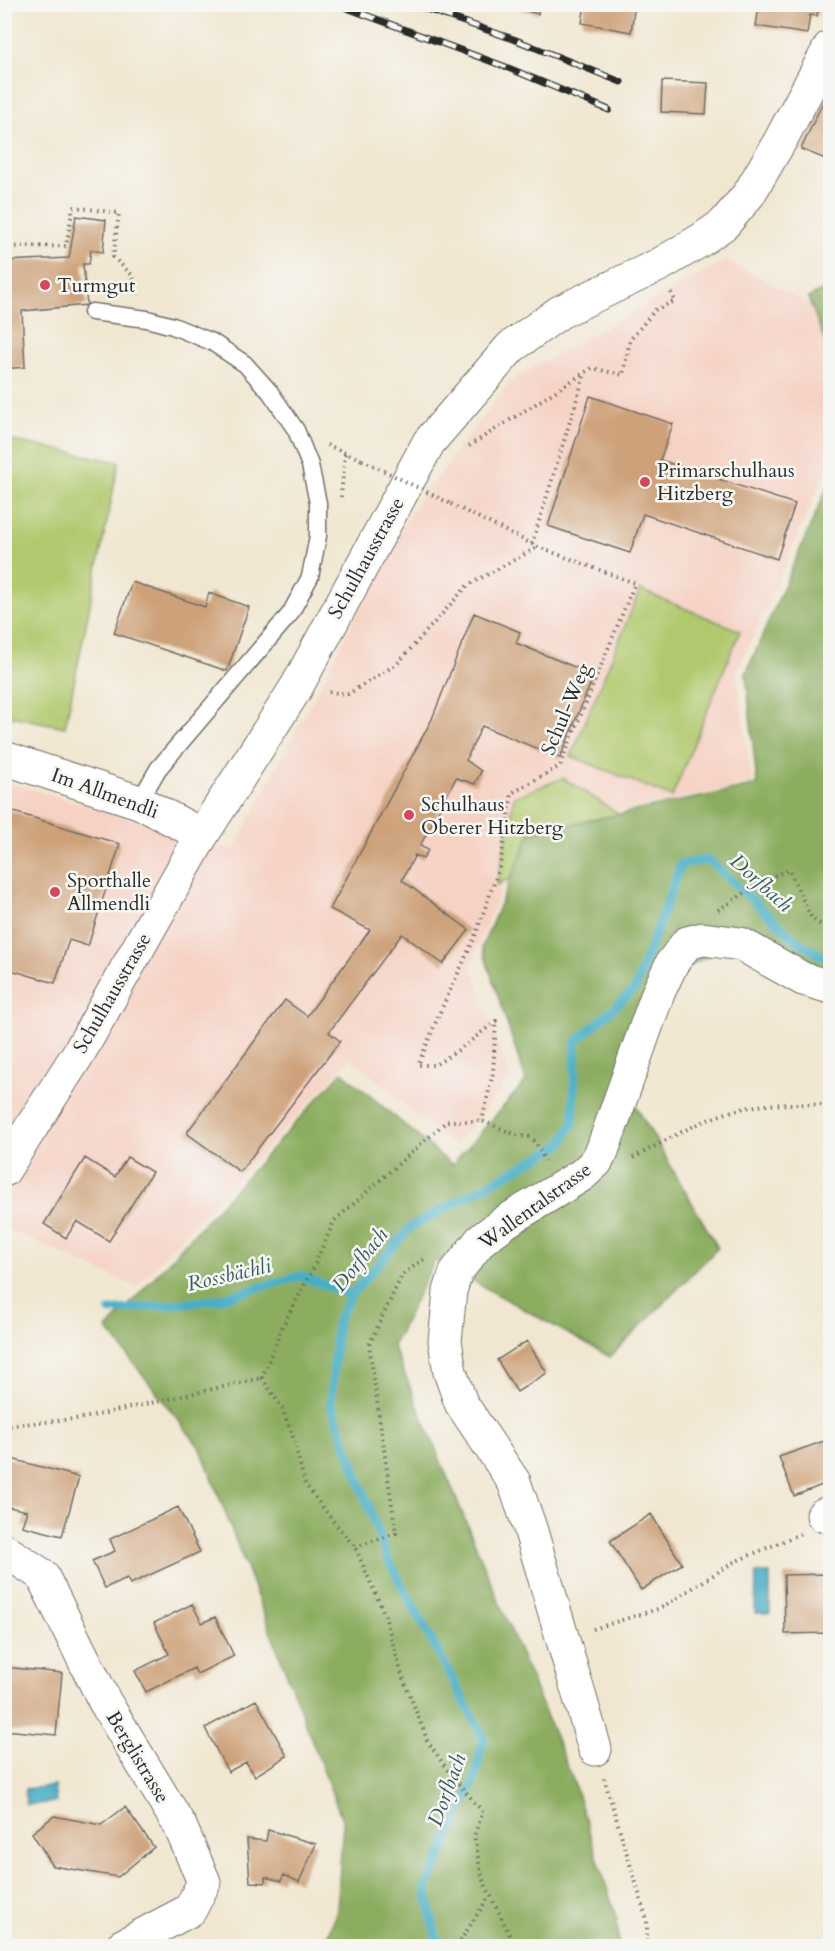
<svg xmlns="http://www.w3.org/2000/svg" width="835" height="1951" viewBox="0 0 835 1951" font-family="Cardo,serif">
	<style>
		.built { fill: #f6d2c4 }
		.green { fill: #b1c96e; stroke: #6e7a4c; stroke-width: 1.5 }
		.forest { fill: #8cad61; stroke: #5c6c46; stroke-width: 1.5 }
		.water { fill: #47aec6; stroke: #396c78; stroke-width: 1.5 }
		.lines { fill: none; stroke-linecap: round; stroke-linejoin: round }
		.stream { stroke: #47aec6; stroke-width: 9 }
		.building { fill: #cda179 }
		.lane-casing { stroke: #706d65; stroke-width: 19 }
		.street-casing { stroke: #706d65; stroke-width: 35 }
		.path { stroke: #706d65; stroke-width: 4; stroke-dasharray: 1.5 4.5; stroke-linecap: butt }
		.lane { stroke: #fff; stroke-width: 16 }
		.street { stroke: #fff; stroke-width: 33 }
		.rail-casing { stroke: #2b2b2b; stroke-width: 7 }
		.rail { stroke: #f6f6f2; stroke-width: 4.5; stroke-dasharray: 14; stroke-linecap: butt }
		.path-bridge { stroke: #706d65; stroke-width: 4; stroke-dasharray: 1.5 4.5; stroke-linecap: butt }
		.poi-dot { fill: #d1495b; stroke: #f6f6f2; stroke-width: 2 }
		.labels { text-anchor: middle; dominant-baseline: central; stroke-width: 5; stroke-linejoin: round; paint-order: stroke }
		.poi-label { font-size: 20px; fill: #2b2b2b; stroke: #f6f6f2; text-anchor: start }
		.street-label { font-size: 20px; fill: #2b2b2b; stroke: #f6f6f2 }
		.water-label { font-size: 21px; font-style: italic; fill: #355961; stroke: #f6f6f2 }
	</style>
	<rect width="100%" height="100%" fill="#f6f6f2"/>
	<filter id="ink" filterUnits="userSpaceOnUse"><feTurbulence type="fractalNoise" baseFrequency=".0167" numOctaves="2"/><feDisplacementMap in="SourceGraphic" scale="12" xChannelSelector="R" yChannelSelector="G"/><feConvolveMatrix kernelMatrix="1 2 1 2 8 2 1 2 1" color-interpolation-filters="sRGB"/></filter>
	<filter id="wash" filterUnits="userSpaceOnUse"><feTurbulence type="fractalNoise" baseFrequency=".008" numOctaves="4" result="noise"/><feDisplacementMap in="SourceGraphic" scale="24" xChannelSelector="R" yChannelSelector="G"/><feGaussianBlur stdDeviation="1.35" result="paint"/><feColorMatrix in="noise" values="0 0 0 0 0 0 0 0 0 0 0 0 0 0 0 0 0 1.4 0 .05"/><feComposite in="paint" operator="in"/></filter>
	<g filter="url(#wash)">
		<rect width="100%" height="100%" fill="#f1e7d1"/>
		<path class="built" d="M726 260 830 315V463L737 672 752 783 640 807 526 825 471 965 510 1079 454 1146 351 1058 136 1287 5 1228V781L234 850 412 509 511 380Z"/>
		<path class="green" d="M4 439 119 462 65 727 5 715Z
			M640 590 740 631 672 797 571 756Z
			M563 778 639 827 557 855 497 885 514 797Z"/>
		<path class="forest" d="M830 286V353L808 298Z
			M830 481V971L739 939 653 986 618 1075 718 1248 610 1357 435 1260 393 1346 573 1780 617 1920 619 1946H324L337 1910 343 1822 201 1449 107 1329 342 1072 452 1165 526 1081 482 947 530 833 757 785 746 673Z"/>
		<path class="water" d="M756 1573H770V1613H755Z
			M830 1703V1753H827L825 1704Z
			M54 1786 56 1802 26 1805 25 1789Z"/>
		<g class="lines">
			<path class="stream" d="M110 1311 215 1300 301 1276 351 1295
				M438 1946 426 1889 473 1784 484 1738 388 1559 331 1404 337 1322 351 1295 411 1227 561 1145 573 1123 576 1042 635 989 681 864 709 860 797 941 830 961"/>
		</g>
		<g id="blocks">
			<path class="building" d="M501 4H540L538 14Z
				M585 4H635L631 32 582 23Z
				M752 4H819L817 16 810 15 807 34 756 26 759 7Z
				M662 81 708 83 706 114 661 112Z
				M830 87V161L801 149Z
				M76 216 106 220 103 252 91 250 89 264H83L87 305 22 311 25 367 4 369V261L69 258Z
				M590 396 673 424 660 460 795 504 777 559 643 514 630 553 548 526Z
				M132 582 205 607 209 593 249 607 227 671 114 633Z
				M474 613 520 632 516 643 594 675 560 758 482 726 466 760 481 771 475 784 456 778 420 846 428 850 423 859 415 855 402 880 469 930 443 964 402 934 329 1032 340 1041 240 1172 188 1134V1131L285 1000 307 1016 370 930 330 909 432 719Z
				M4 809 120 844 88 946 69 940 55 983 4 968Z
				M127 1157 152 1172 109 1241 77 1221 66 1238 44 1224 85 1158 115 1177Z
				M527 1341 547 1373 517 1392 497 1360Z
				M827 1440H830V1482L794 1496 779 1457Z
				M8 1458 79 1477 62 1536 22 1526 27 1511 4 1506V1470Z
				M178 1507 200 1552 130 1584 127 1578 105 1588 92 1561 115 1551 110 1539Z
				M651 1514 682 1564 641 1590 610 1541Z
				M830 1574V1633L785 1634 784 1575Z
				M192 1604 202 1623 215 1617 234 1656 197 1674 194 1668 146 1692 135 1671 169 1654 154 1623Z
				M4 1667 62 1673 56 1735 4 1730Z
				M256 1700 287 1756 255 1776 246 1762 228 1772 205 1728Z
				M125 1807 154 1847 118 1877 53 1866 32 1833 54 1816 101 1825Z
				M268 1830 316 1844 299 1882 284 1875 281 1881 265 1877V1883L250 1882 247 1839 266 1841Z"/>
		</g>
	</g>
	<g filter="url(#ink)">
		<use href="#blocks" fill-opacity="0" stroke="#706d65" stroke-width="1.5"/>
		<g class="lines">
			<g class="lane-casing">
				<path id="lane" d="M92 312 147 319 173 326 212 342 245 364 270 392 296 430 310 465 318 503V536L310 577 290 614 158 769 139 802"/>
			</g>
			<g class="street-casing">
				<path id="street" d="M4 758 139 802 202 835
					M4 1170 80 1051 202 835 296 688 429 442 511 347 560 312 661 264 701 240 724 224 749 194 780 141 830 47
					M823 1515 830 1512
					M4 1550 42 1575 105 1702 180 1826 204 1882 190 1910 122 1946
					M595 1749 530 1528 514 1482 461 1403 450 1372 445 1341 450 1291 456 1272 481 1240 505 1222 582 1175 596 1162 602 1151 658 993 672 963 687 943 703 939 741 944 803 979 830 987"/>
			</g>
			<path class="path" d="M4 247 66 246 73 207 119 213 113 257 132 275 140 295
				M327 445 362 460
				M469 446 592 368 623 375 630 340 655 310 675 301 671 292
				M341 497 345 453
				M451 504 538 547 635 583 560 766 512 793 500 866 474 939 441 1010 418 1065H435L463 1047 496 1021 493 1073 482 1121
				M532 544 585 373
				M329 692 348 694 397 664 468 585 538 547
				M718 910 770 877 789 870 812 919 830 930
				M633 1158C665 1141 698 1121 733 1111 764 1102 799 1104 830 1105
				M262 1378 282 1408 294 1440 305 1484 333 1521 355 1547 384 1613 402 1675 428 1742 454 1779 483 1812 474 1836 482 1878 515 1946
				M262 1378 282 1327 312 1271 334 1221 447 1121H482L519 1136 529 1137 535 1141 545 1161
				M4 1426 84 1418 262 1378
				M355 1547 396 1533 369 1345 402 1275 427 1257
				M593 1629 661 1608 734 1562 800 1534
				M604 1778 647 1920V1946
				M457 1946 489 1896"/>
			<use href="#lane" class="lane"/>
			<use href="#street" class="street"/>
			<g class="rail-casing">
				<path id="rail" d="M336 4 506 67 609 110
					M412 4 516 40 621 82"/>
			</g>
			<use href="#rail" class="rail"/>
			<path class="path-bridge" d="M362 460 451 504"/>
		</g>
	</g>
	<g class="poi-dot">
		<circle cx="45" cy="285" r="6"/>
		<circle cx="645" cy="482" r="6"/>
		<circle cx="409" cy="815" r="6"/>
		<circle cx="55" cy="892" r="6"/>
	</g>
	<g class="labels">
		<g class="poi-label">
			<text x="57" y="285">Turmgut</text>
			<text x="657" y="470">Primarschulhaus<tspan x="657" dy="23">Hitzberg</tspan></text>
			<text x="421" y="804">Schulhaus<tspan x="421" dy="23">Oberer Hitzberg</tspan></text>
			<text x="67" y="880">Sporthalle<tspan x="67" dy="23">Allmendli</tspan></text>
		</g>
		<g class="street-label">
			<text transform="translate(366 558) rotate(-61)">Schulhausstrasse</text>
			<text transform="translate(566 709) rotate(-67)">Schul-Weg</text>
			<text transform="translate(105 793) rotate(20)">Im Allmendli</text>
			<text transform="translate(112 993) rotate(-60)">Schulhausstrasse</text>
			<text transform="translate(535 1206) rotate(-36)">Wallentalstrasse</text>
			<text transform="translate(138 1757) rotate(59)">Berglistrasse</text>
		</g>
		<g class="water-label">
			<text transform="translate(761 883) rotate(42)">Dorfbach</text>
			<text transform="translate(360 1260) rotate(-51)">Dorfbach</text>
			<text transform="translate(229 1275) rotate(-13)">Rossbächli</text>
			<text transform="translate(447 1790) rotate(-70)">Dorfbach</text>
		</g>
	</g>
	<rect width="835" height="1951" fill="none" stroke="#f6f6f2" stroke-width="24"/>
</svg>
